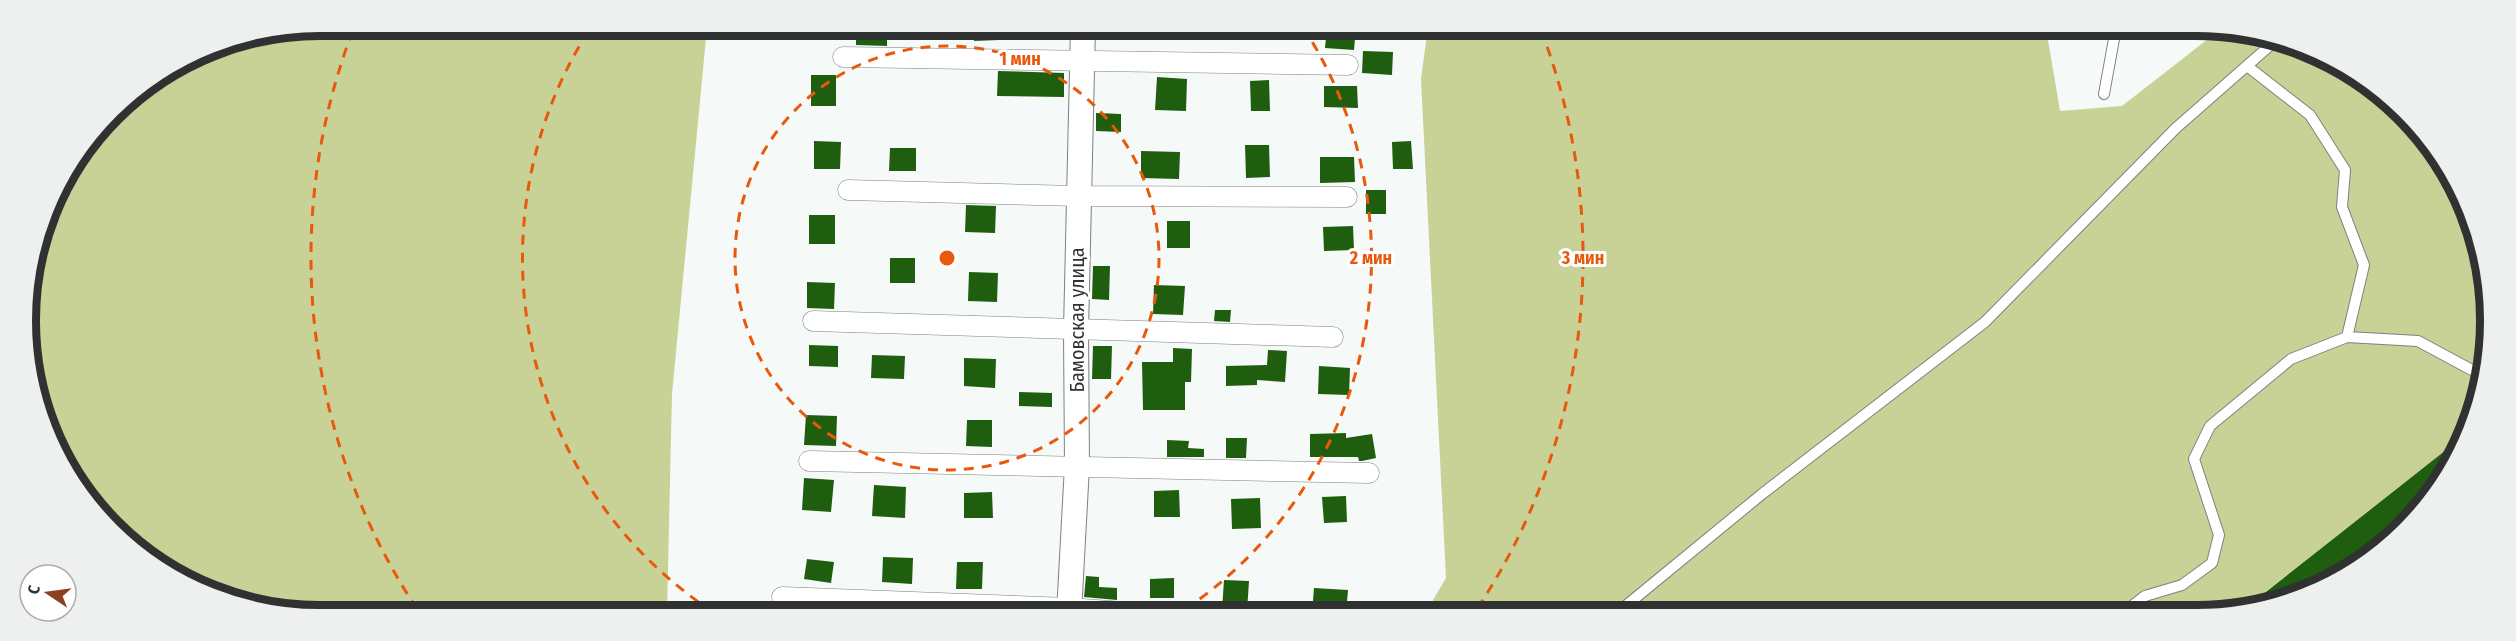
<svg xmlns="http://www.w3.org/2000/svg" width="2516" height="641" viewBox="0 0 2516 641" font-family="'Fira Sans Condensed',sans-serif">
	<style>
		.green { fill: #c8d297 }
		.building { fill: #1f5d0f }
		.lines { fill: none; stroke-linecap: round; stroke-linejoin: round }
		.service-casing { stroke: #7d817f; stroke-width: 12 }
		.minor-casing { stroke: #7d817f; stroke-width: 21 }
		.tertiary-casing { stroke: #7d817f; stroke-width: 26 }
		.service { stroke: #fff; stroke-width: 10 }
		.minor { stroke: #fff; stroke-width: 20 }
		.tertiary { stroke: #fff; stroke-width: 24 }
		.ring { fill: none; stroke: #e8590c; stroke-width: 3; stroke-dasharray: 10 8 }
		.labels { text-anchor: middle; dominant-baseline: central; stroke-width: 6; stroke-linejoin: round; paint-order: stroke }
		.street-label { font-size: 20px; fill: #303231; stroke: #fff }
		.rim { fill: none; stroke: #303231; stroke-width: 8 }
		.centre { fill: #e8590c; stroke: #fff; stroke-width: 3 }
		.ring-label { font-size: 18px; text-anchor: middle; font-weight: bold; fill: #e8590c; stroke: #fff; stroke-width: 6; stroke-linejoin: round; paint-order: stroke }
	</style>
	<rect width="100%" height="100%" fill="#f5f9f7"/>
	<path class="green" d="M321 26H703L706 38 672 394 667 613H282L173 576 87 500 36 397 26 301 56 190 126 99 208 48Z
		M1428 27 2046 28 2060 111 2122 106 2222 28H2234L2343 65 2430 141 2481 244 2488 359 2465 435 2241 611 2234 613H1439L1433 600 1446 578 1421 79Z"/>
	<path class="building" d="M882 26H887V46L856 45V28Z
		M973 26H999V40L974 41Z
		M1327 27H1356L1354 50 1325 48Z
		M1363 51 1393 52 1392 75 1362 73Z
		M998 71 1064 73V97L997 96Z
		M811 75H836V106H811Z
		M1157 77 1187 79 1186 111 1155 110Z
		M1269 80 1270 111H1251L1250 81Z
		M1324 86H1357L1358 108 1324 107Z
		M1096 113 1121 114V132L1096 131Z
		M814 141 841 142 840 169H814Z
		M1411 141 1413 169H1393L1392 142Z
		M1245 145H1269L1270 177 1246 178Z
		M890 148H916V171H889Z
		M1141 151 1180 152 1179 179 1141 178Z
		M1320 157H1354L1355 182 1320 183Z
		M1366 190H1386V214H1366Z
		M966 205 996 206 995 233 965 232Z
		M809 215H835V244H809Z
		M1167 221H1190V248H1167Z
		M1353 226 1354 250 1324 251 1323 227Z
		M890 258H915V283H890Z
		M1093 266H1110L1109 300 1092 299Z
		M969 272 998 273 997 302 968 301Z
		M807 282 835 283 834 309 807 308Z
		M1154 285 1185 286 1183 315 1153 314Z
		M1215 310H1231L1230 322 1214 321Z
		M809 345 838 346V367L809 366Z
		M1093 346H1112L1111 379H1092Z
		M1173 348 1192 349 1191 382H1185V410H1143L1142 362H1173Z
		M1268 350 1287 351 1285 382 1257 380V385L1226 386V366L1267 365Z
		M872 355 905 356 904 379 871 378Z
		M964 358 996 359 995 388 964 386Z
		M1319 366 1350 368 1349 395 1318 394Z
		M1019 392 1052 393V407L1019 406Z
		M806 415 837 416 836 446 804 445Z
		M967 420H992V447L966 446Z
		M1346 433V438L1372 434 1376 458 1362 461H1359L1358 457H1310V434Z
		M2465 435 2460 451 2424 501 2312 589 2243 610Z
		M1226 438H1247L1246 458H1226Z
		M1167 440 1189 441 1188 448 1204 449V457H1167Z
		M804 478 834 480 831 512 802 510Z
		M874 485 906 487 905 518 872 516Z
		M1179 490 1180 517H1154V491Z
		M992 492 993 518H964V493Z
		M1346 496 1347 522 1324 523 1322 497Z
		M1260 498 1261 528 1232 529 1231 499Z
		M883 557 913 558 912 584 882 582Z
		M807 559 834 562 831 583 804 579Z
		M957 562H983L982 589H956Z
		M1086 576 1099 577V587L1117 588V600L1084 597Z
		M1174 578V598H1150V579Z
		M1224 580 1249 581 1247 611 1222 610Z
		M1314 588 1348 590 1346 613H1312Z"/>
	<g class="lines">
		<g class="service-casing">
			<path id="service" d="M2247 66 2310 115 2345 170 2342 207 2364 265 2347 337
				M2104 94 2116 28
				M1617 613 1762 494 1985 322 2176 128 2274 42
				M2123 613 2145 596 2182 585 2212 563 2219 535 2194 459 2210 426 2291 359 2347 337 2418 341 2483 376"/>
		</g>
		<g class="minor-casing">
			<path id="minor" d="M843 57 1348 65
				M848 190 1078 196 1347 197
				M813 321 1333 337
				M809 461 1369 473
				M782 597 1069 608 1136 613"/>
		</g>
		<g class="tertiary-casing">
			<path id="tertiary" d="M1069 613 1077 466 1076 330 1083 27"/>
		</g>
		<use href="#service" class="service"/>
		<use href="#minor" class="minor"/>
		<use href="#tertiary" class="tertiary"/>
	</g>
	<g class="ring">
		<circle cx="947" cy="258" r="212"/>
		<path d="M713 612A424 424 0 0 1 591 27M1303 27A424 424 0 0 1 1181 612"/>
		<path d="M417 609A636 636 0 0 1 353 30M1541 30A636 636 0 0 1 1477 609"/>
	</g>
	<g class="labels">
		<g class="street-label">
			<text transform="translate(1077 320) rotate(-90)">Бамовская улица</text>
		</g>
	</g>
	<path d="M0 0H2516V641H0ZM320 36H2196A284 284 0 0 1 2480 320V321A284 284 0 0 1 2196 605H320A284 284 0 0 1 36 321V320A284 284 0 0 1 320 36Z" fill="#eeefef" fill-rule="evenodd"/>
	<path class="rim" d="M320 36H2196A284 284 0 0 1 2480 320V321A284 284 0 0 1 2196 605H320A284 284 0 0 1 36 321V320A284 284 0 0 1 320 36Z"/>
	<circle cx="947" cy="258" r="9" class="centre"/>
	<g class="ring-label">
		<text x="1020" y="65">1 мин</text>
		<text x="1371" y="264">2 мин</text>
		<text x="1583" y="264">3 мин</text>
	</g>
	<g transform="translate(48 593) rotate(283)"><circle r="28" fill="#ffffff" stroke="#acadad" stroke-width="1.5"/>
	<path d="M0-4.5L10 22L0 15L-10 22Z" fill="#894121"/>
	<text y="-9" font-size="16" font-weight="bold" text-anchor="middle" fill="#303231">С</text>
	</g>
</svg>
